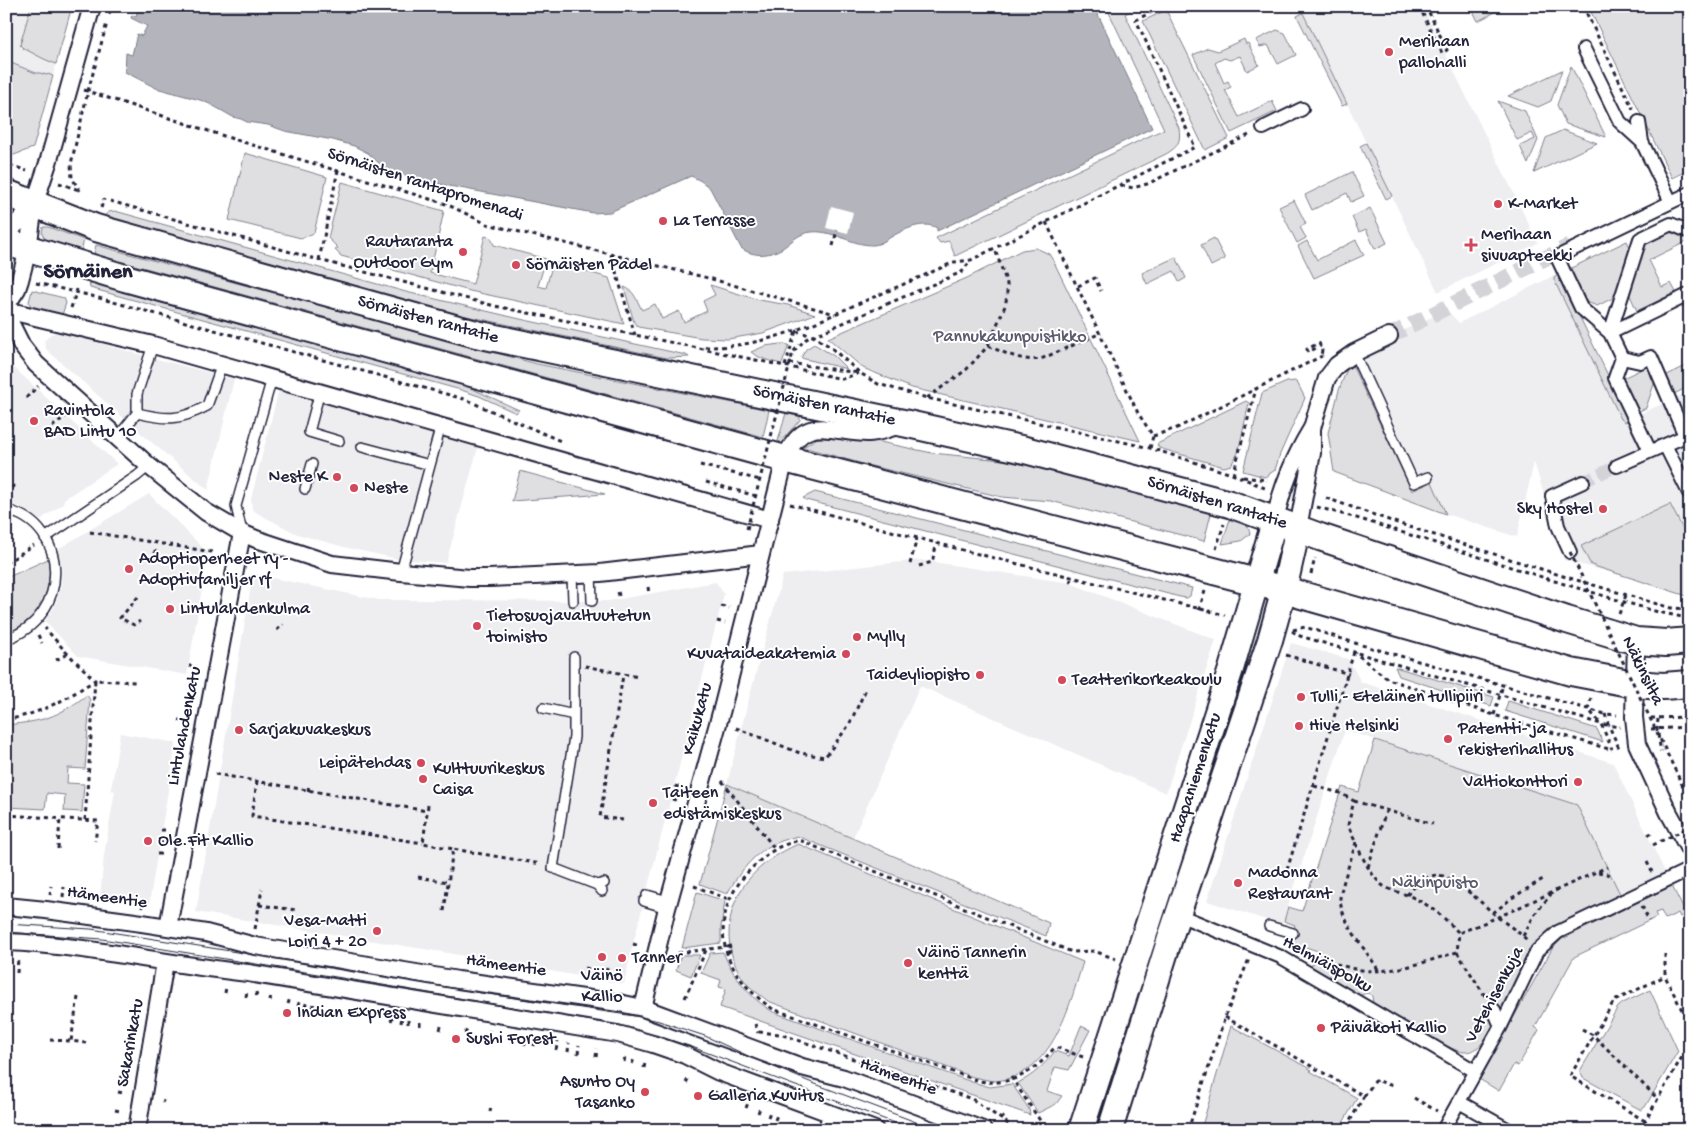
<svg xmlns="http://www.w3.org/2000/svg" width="1696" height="1136" viewBox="0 0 1696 1136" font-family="'Gochi Hand',sans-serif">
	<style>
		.built { fill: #eeeef1 }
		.green { fill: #dfdfe2; stroke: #80808e }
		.water { fill: #b4b4bc; stroke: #7a7a88 }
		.pier { fill: #fff }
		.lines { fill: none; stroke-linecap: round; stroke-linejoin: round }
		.pedestrian-tunnel { stroke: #d3d3d8; stroke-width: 12; stroke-dasharray: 12 6; stroke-linecap: butt }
		.minor-tunnel { stroke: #d3d3d8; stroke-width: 16; stroke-dasharray: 16 8; stroke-linecap: butt }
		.service-casing { stroke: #22223b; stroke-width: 12 }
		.pedestrian-casing { stroke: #22223b; stroke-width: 16 }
		.minor-casing { stroke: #22223b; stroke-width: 20 }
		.secondary-casing { stroke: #22223b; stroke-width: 28 }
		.primary-casing { stroke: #22223b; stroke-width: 30 }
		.path { stroke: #22223b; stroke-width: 3; stroke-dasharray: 4 4; stroke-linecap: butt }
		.service { stroke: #fff; stroke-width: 9 }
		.pedestrian { stroke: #fff; stroke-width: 12 }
		.minor { stroke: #fff; stroke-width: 16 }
		.secondary { stroke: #fff; stroke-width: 24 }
		.primary { stroke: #fff; stroke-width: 26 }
		.tram { stroke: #22223b; stroke-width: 1 }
		.path-bridge { stroke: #22223b; stroke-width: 3; stroke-dasharray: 4 4; stroke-linecap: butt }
		.poi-dot { fill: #d1495b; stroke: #fff; stroke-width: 2 }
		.labels { text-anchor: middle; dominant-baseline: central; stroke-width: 4; stroke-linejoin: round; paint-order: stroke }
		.poi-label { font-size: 18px; fill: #22223b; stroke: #fff; text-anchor: start }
		.street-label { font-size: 18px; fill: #22223b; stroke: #fff }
		.park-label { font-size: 18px; fill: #5b5b6d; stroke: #fff }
		.district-label { font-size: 22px; font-weight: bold; fill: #22223b; stroke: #fff }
	</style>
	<rect width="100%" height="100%" fill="#fff"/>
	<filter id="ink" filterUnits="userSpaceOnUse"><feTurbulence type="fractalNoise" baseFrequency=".02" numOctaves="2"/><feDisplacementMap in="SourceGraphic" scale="10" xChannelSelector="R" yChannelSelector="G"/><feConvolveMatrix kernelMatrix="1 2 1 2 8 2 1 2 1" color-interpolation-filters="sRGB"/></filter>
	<g filter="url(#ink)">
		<path class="built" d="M6 6H72L53 76 48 74 47 75 40 73H36L6 61Z
			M1300 6H1422L1538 243 1438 292Z
			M1559 273 1629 419 1690 391V594L1564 560 1534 462 1517 537 1446 514V510L1412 491 1350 361 1354 353 1447 310 1459 323Z
			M58 332 164 361 234 379 208 490 129 423 46 349 44 341 51 334Z
			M6 360 117 464 64 499 63 504 40 520 22 508 6 502Z
			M279 389 479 444 446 563 398 559 344 547 297 534 257 513 252 509 251 499Z
			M149 494 208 553 187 675 78 656 45 621 55 606 61 587 62 569 58 549Z
			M920 560 1070 583 1216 640 1166 793 920 686 853 838 727 784 748 702 783 575Z
			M253 574 379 600 609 601 716 582 724 594 633 944 624 984 442 952 196 912Z
			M1291 643 1348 659 1361 682 1613 763 1666 874 1621 896 1577 805 1345 730 1282 925 1207 901Z
			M120 733 176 743 149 904 100 898 104 855 115 791 111 790Z"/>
		<path class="green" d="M31 6H72L56 64 44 59 23 48 20 45Z
			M1106 6H1139L1125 14 1179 128C1181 142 1178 147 1166 154L955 256 949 241 940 243 936 238 1164 129Z
			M1477 6H1507L1478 21 1472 9Z
			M1598 6H1690V169L1672 178 1590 10Z
			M1166 10 1229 138 1205 150 1143 21Z
			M1303 13 1347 104 1342 106 1297 16Z
			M1277 30 1285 33 1296 55 1278 64 1268 45 1260 47 1256 40Z
			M1244 39 1246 44 1248 43 1259 65 1247 71 1240 56 1230 60 1224 58 1215 63 1224 83 1228 81 1231 87 1225 90 1239 117 1272 101 1277 111 1231 133 1193 55 1208 48 1218 51Z
			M6 61 36 73H40L47 75 48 74 53 76 33 148 11 156H6Z
			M1571 66 1606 137 1566 124 1557 105Z
			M1562 70 1551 101 1538 107 1508 96Z
			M1498 101 1525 111 1538 140 1528 164 1520 146 1535 139 1532 133 1517 140Z
			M1563 130 1597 143 1534 173 1546 138Z
			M1366 143 1392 196 1386 199 1360 146Z
			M245 153 327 177 314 233 301 238 229 220Z
			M1352 172 1364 196 1351 202 1347 193 1312 210 1305 195Z
			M342 182 444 211 430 273 473 284 485 236 491 238 494 245 546 259 538 286 546 288 553 262 609 278 624 324 470 291 341 256 335 250 338 248 328 238Z
			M1294 200 1306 224 1300 227 1306 238 1297 243 1279 207Z
			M1370 208 1387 243 1375 249 1366 229 1359 232 1352 217Z
			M115 211 406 292 520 319 686 355 689 357 667 358 447 312 104 217 108 212Z
			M43 227H48L84 240 81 251 46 240 42 234Z
			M1669 232 1690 240 1649 260 1662 287 1671 283 1676 292 1637 311 1628 291 1645 244Z
			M1214 238 1225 259 1211 266 1201 245Z
			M1356 240 1364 255 1314 278 1298 246 1307 241 1317 260Z
			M1627 241 1632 251 1615 297 1597 306 1584 301 1569 269Z
			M96 245 537 364 769 410 763 437 94 254Z
			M1036 248 1049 254 1054 262 1140 441 912 388 863 368 828 338 967 278 1022 250Z
			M1176 257 1186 278 1179 282 1174 271 1147 284 1142 273Z
			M1558 275 1560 276 1628 417 1627 421 1625 422 1621 419 1554 280V278Z
			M89 283 464 385 519 410 516 413 479 396 461 390 90 288Z
			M710 285 759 300 788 305 815 314 763 333 728 339 702 338 638 327 634 322 624 287C634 290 637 301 642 310L655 304 662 319 679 311 684 322 707 311 703 301 715 295Z
			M32 290 64 298 66 303 61 318 32 309 29 302Z
			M780 344 789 345 782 364C772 362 758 358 751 352L765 346Z
			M814 344 834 356 847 369 801 358 806 349Z
			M1350 361 1412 491 1432 482 1446 514 1334 472 1328 433 1339 390Z
			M1690 364V386L1674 394 1665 376Z
			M1648 366 1655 381 1646 408 1637 412 1621 379Z
			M1295 381 1298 384 1305 398 1280 454 1275 470 1265 477 1243 471 1262 393 1287 382Z
			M1246 401 1249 403 1238 453 1231 465 1224 467 1159 448 1157 444Z
			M786 413 800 416V420L780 442 778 441Z
			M847 435 932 453 1022 462 1212 510 1204 541 1051 501 1002 497 863 464 803 447 819 437Z
			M520 471 605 494 512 501Z
			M815 492 1192 588 1190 596 1187 598 1180 597 806 500 803 498Z
			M1670 504 1690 543V597L1591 565 1581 546Z
			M1231 516C1239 521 1249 523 1250 534L1241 541 1222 544Z
			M48 559C54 591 38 624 6 634V578Z
			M1395 667 1494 697 1491 706 1399 676Z
			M87 695 90 700 85 769 68 768 67 783 84 784 82 812 64 811 65 795 47 793 45 809 6 807V725C44 721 56 718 87 695Z
			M1508 701 1597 729 1603 742 1505 711Z
			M1375 740 1577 805 1621 896 1550 930 1539 940 1487 1038C1481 1045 1474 1052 1465 1052 1448 1052 1390 1013 1373 1003L1372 996C1368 992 1365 993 1360 996L1310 968 1321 952 1290 942 1295 925 1284 921 1288 907 1302 911 1340 793 1342 787 1359 792Z
			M727 784 1049 923 1046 936 797 836C788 839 776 842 768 847 750 858 737 876 727 894L700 884Z
			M798 844 1083 962C1069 1007 1053 1075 996 1081 989 1081 980 1078 973 1077L768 1001C762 996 755 992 749 986 737 973 730 956 729 937 728 891 758 862 798 844Z
			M1672 886 1686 914 1680 917 1678 913 1665 919 1661 911 1655 913 1657 917 1574 957 1535 1027 1539 1030 1518 1066 1514 1064 1499 1091 1479 1079 1552 949 1562 939Z
			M697 892 725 901 721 927V943L682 948Z
			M723 952C734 978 749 997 773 1012L972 1082 990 1087 1012 1084 1029 1109 1030 1115 720 1007 726 989 719 987 721 980 701 973 710 953Z
			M681 955H700L691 976 676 970Z
			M1650 990 1678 1051 1645 1107 1641 1110 1583 1078 1580 1071 1618 1007 1623 1003Z
			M1081 1026 1090 1030 1069 1070 1055 1067 1047 1091 1062 1096 1056 1104 1038 1113 1018 1083C1034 1075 1044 1065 1055 1051L1069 1056Z
			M1231 1026 1312 1070 1310 1071 1357 1098 1339 1130H1203L1202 1126Z"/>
		<path class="water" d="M139 6H1094L1152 128 937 231V228C923 220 903 230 891 237 885 241 880 244 874 245 849 246 828 225 803 234 795 237 788 245 781 249 768 256 753 257 741 248L710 188 701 181 691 176 610 212 593 213 428 182 393 172 384 168 368 153 354 146 333 140 285 131 268 125 247 122 241 119 233 117 210 104 200 100 156 88 125 72 126 53 132 55 137 34 142 36 147 26 131 18 132 15 136 16Z"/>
		<path class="pier" d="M831 206 853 212 848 233 826 228Z"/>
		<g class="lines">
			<path class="pedestrian-tunnel" d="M1583 482 1617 466"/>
			<path class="minor-tunnel" d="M1389 336 1570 246"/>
			<g class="service-casing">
				<path id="service" d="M1354 353 1414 483 1428 477
					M320 391 309 432 339 441
					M137 413C167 420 179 421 207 406L222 364
					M117 438 137 413V394L153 345
					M362 447 430 465
					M305 489 312 464
					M6 510C71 525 71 618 6 639
					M242 532 236 506 272 378
					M45 538 137 476 149 466
					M401 572 441 425
					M591 574 592 601
					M572 575 573 601
					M574 657V737L553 868 597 885
					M543 708 574 715
					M602 891 597 885 604 883
					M647 895 668 901
					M644 901 667 908
					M1269 926 1293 933"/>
			</g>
			<g class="pedestrian-casing">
				<path id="pedestrian" d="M1584 49 1620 122 1642 142 1671 202
					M1639 122 1642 142
					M1263 128 1302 109
					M1690 193 1557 257 1581 308 1610 333 1690 294
					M1622 358 1640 362 1651 357 1685 436
					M1665 445 1689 493
					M1650 451 1615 378 1622 358 1610 333 1640 239 1671 224 1690 232
					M1617 466 1690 434
					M1570 552 1558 526 1552 496 1583 482
					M1179 915 1281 957 1475 1071
					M1494 1010 1501 1026
					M1459 1102 1509 1130
					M1443 1130 1501 1026 1537 951 1558 932 1690 869"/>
			</g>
			<g class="minor-casing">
				<path id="minor" d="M6 235 34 205
					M6 306 17 289 20 280 28 249 34 205 48 163 92 6
					M6 310 153 345 770 520
					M6 314 22 346 36 364 149 466 206 512 242 533 256 539 332 564 401 572 470 578H489L600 573 761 554
					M1275 519C1282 487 1294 458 1311 430
					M1298 528 1312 453V428L1327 378 1337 365 1354 353 1389 336
					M1636 641 1634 717 1637 744 1669 813 1690 851
					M6 906 46 910 142 923 206 933 255 946 458 980 619 1003 643 1008 802 1067 844 1078 983 1130
					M168 927 242 533
					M6 942C87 945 167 965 248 973L618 1034 653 1044 685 1055 719 1072 875 1130
					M643 1008 667 908 722 709 785 459C804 412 831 433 868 433 878 433 889 428 899 426
					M137 1130 165 962
					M827 1130 831 1114"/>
			</g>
			<g class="secondary-casing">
				<path id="secondary" d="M1081 1130 1231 669 1275 519
					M1110 1130 1171 935 1270 640 1284 590 1298 528"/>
			</g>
			<g class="primary-casing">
				<path id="primary" d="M6 193 96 228 476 334 908 424 1025 450 1230 504 1320 537 1567 620 1636 641 1666 643 1690 641
					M6 242 125 278 785 459 1256 582 1571 672 1634 684 1663 686 1690 684"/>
			</g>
			<path class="path" d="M1419 6 1442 53 1447 50 1426 6
				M1583 6 1633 109
				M109 14 111 6
				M84 90 233 139 446 204 487 224 712 279 835 314
				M10 165 27 171
				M59 183 79 190
				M1121 185 1133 188 1147 184 1251 134
				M80 191 72 178 71 164 88 91 107 23
				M110 201 319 260 495 306 785 366 842 379 859 373
				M101 208 104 199
				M1046 222 1138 413 1153 436 1150 448
				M833 246 837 230
				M611 255 635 335
				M319 260 338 170
				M36 283 88 295 464 399 563 442
				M1078 286 1095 278 1101 291
				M887 304 962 272 971 260
				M71 308 78 286
				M796 331 813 336 829 346 860 373 878 384 927 398 1150 448 1238 476 1267 489
				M988 346C1006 353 1022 362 1041 359L1101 333
				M705 347C759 348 807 327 855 305 888 291 921 277 954 262L971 260 1195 147 1136 20 1163 6
				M1308 352 1307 349 1319 343 1322 350 1321 356 1323 355
				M789 363 859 373
				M785 366 796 331
				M26 398 38 386
				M927 398 966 370 988 346 1005 306 1007 296V284L995 249
				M52 427 67 415
				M1153 436 1177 428 1322 356
				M700 465 760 480
				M1233 475 1256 389
				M1243 477 1267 480
				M6 480 13 487 16 485
				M706 482 760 497
				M1326 498 1400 524 1563 576 1671 608 1690 609
				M790 504 970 552 1225 615
				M1317 507 1360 519 1561 583 1658 612 1687 618
				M90 532 212 552
				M1216 549 1224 524
				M155 550V553
				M6 563 34 545
				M910 564 917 538
				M919 566 932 562 937 543
				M1311 574 1315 558
				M1070 583 1072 576
				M648 587 649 594
				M618 592 620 599
				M138 597 120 618 134 625 140 621
				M721 606 729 608
				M1199 610 1205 591
				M1619 614 1626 595
				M717 621 725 623
				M277 630 283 624
				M1293 630 1305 627 1358 644 1605 714 1617 715
				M1292 631 1300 636 1354 652 1388 679 1494 715 1612 750
				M38 635 42 643
				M1286 655 1349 674
				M56 660 68 654
				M189 666H192
				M585 666 638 677
				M1591 698 1588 709 1601 724 1612 749
				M1605 714 1609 726 1619 748
				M1494 715 1503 685
				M1651 718 1690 717
				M1658 719 1657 729 1661 752
				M6 720C42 713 65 700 95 680L66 652 45 628
				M179 720 183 721
				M736 728 800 753 825 757 849 725 866 689
				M1651 729 1690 727
				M685 745 693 747
				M215 774 427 811
				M257 781 252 816 423 843
				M722 781 775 849
				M675 786 682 788
				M1314 786 1340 793 1354 801 1348 825C1356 843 1367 872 1382 885 1388 890 1399 892 1407 895 1428 903 1444 917 1459 933
				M308 791 309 784
				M672 799 679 801
				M1354 801 1433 824
				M428 805 423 843 453 849
				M6 815 98 821 95 841
				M85 820 95 680 137 682
				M623 820 600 817 623 675
				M161 830H166
				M1648 835 1655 831
				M159 842 164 843
				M1356 842C1353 854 1340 889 1340 899 1341 922 1367 951 1379 971
				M58 849 60 818
				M157 854H162
				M1647 862 1652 872
				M1368 867 1386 811
				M1287 870 1354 652 1601 724 1620 727
				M1598 872 1611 875
				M418 877 448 882
				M694 886 728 899
				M50 895 51 886
				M1407 895C1415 885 1428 872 1443 876 1458 881 1481 902 1493 913 1504 923 1517 930 1527 940
				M63 897 64 887
				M74 898 75 889
				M104 902 105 893
				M259 905 296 910
				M1642 906 1649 921
				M142 908 144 899
				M444 911 453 849 541 864
				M1493 913 1512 898 1543 879
				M255 929 262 889
				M1523 936 1535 914 1552 893
				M633 944 640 946
				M1457 952 1487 999
				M678 953 725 947
				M727 953 730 951 728 947 731 946
				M1665 954V976L1690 1026
				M1313 958C1327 960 1341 966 1355 969 1388 976 1425 962 1457 952L1459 933 1498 917 1607 867
				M585 968 606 973 607 968
				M17 973 18 958
				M256 992 257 998
				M225 993 226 987
				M78 997 71 1041 86 1043
				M246 997 247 991
				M685 998 706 950
				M270 1001 271 995
				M288 1004 290 998
				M298 1006 300 1000
				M305 1007 307 1001
				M313 1008 314 1002
				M320 1009 321 1003
				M336 1012V1005
				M353 1015 355 1009
				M366 1017 367 1011
				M1225 1017 1364 1096 1345 1130
				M391 1021 393 1015
				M401 1023 402 1016
				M408 1024V1017
				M755 1024 758 1033
				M420 1026V1019
				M1582 1029 1593 1035 1658 1099
				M440 1030 442 1023
				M759 1032 780 1034 972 1099 1007 1123 1015 1130
				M465 1034 468 1027
				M488 1038 490 1030
				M50 1040 71 1041
				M498 1040 499 1032
				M513 1043 514 1034
				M525 1045V1036
				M534 1046 535 1038
				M125 1049H130
				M556 1050 558 1041
				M568 1052 569 1043
				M124 1054 129 1055
				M578 1054 579 1045
				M596 1057 597 1049
				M1083 1057 1055 1047C1035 1072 1011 1087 979 1081L773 1009C706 964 707 895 774 850 781 845 791 843 799 840L1072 952 1094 951 1116 959
				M624 1062 625 1057
				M632 1064 634 1059
				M644 1068 645 1063
				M120 1077H126
				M1011 1077 1045 1128
				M119 1083H125
				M686 1083 688 1079
				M118 1092 123 1093
				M715 1095 716 1090
				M1364 1096 1376 1080 1393 1086
				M1414 1098 1437 1111
				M162 1101 164 1102
				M746 1108 748 1103
				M115 1110 120 1111
				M490 1112 491 1107
				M758 1113 760 1108
				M768 1117 770 1112
				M1001 1119 1007 1114
				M775 1120 777 1115
				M1645 1121 1570 1076 1614 1001 1665 976
				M791 1127 793 1121
				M799 1130 801 1125
				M1188 1130 1225 1017 1249 959
				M1640 1130 1690 1043"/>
			<use href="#service" class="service"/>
			<use href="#pedestrian" class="pedestrian"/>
			<use href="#minor" class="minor"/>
			<use href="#secondary" class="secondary"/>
			<use href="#primary" class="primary"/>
			<path class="tram" d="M6 924 91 929 338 968 475 992 641 1017 659 1021 705 1036 757 1060 810 1082 937 1130
				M6 932 102 939 336 977 627 1027 692 1047 913 1130"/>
			<path class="path-bridge" d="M1312 350 1321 346
				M747 529 793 352 806 339 887 304
				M1570 552 1690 801
				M1653 845 1690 827"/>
		</g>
	</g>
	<g class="poi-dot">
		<circle cx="1389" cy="52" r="5"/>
		<circle cx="1498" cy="204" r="5"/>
		<circle cx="663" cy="221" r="5"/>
		<path d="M1468.5 237.5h5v5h5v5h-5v5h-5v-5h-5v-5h5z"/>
		<circle cx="463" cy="252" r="5"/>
		<circle cx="516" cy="265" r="5"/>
		<circle cx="34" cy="421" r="5"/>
		<circle cx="337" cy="477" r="5"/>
		<circle cx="354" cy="488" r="5"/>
		<circle cx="1603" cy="509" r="5"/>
		<circle cx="129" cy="569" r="5"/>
		<circle cx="170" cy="609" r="5"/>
		<circle cx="477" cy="626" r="5"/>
		<circle cx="857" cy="637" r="5"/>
		<circle cx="846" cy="654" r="5"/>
		<circle cx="980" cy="675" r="5"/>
		<circle cx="1062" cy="680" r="5"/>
		<circle cx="1301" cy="697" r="5"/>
		<circle cx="1299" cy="726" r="5"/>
		<circle cx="239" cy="730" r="5"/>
		<circle cx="1448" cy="739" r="5"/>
		<circle cx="421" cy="763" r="5"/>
		<circle cx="423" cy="779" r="5"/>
		<circle cx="1578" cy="782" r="5"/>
		<circle cx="653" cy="803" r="5"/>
		<circle cx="148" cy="841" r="5"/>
		<circle cx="1238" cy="883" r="5"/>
		<circle cx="377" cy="931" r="5"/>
		<circle cx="602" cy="957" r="5"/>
		<circle cx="622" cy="958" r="5"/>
		<circle cx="908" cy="963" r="5"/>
		<circle cx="287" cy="1013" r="5"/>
		<circle cx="1321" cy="1028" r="5"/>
		<circle cx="456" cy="1039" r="5"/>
		<circle cx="645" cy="1092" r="5"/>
		<circle cx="698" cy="1096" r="5"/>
	</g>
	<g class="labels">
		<g class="poi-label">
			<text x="1399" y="42">Merihaan<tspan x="1399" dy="21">pallohalli</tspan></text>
			<text x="1508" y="204">K-Market</text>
			<text x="673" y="221">La Terrasse</text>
			<text x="1481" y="235">Merihaan<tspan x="1481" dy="21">sivuapteekki</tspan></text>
			<text x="453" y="242" text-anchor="end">Rautaranta<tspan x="453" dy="21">Outdoor Gym</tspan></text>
			<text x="526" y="265">Sörnäisten Padel</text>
			<text x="44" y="411">Ravintola<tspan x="44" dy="21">BAD Lintu 10</tspan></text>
			<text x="327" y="477" text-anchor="end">Neste K</text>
			<text x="364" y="488">Neste</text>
			<text x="1593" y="509" text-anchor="end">Sky Hostel</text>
			<text x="139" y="559">Adoptioperheet ry -<tspan x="139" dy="21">Adoptivfamiljer rf</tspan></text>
			<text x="180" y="609">Lintulahdenkulma</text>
			<text x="487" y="616">Tietosuojavaltuutetun<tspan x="487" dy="21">toimisto</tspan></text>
			<text x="867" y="637">Mylly</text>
			<text x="836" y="654" text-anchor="end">Kuvataideakatemia</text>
			<text x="970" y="675" text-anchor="end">Taideyliopisto</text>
			<text x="1072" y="680">Teatterikorkeakoulu</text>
			<text x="1311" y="697">Tulli - Eteläinen tullipiiri</text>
			<text x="1309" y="726">Hive Helsinki</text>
			<text x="1458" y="729">Patentti- ja<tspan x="1458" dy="21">rekisterihallitus</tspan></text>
			<text x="249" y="730">Sarjakuvakeskus</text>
			<text x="411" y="763" text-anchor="end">Leipätehdas</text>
			<text x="433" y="769">Kulttuurikeskus<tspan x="433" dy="21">Caisa</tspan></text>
			<text x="1568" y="782" text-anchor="end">Valtiokonttori</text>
			<text x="663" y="793">Taiteen<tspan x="663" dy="21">edistämiskeskus</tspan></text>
			<text x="158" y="841">Ole.Fit Kallio</text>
			<text x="1248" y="873">Madonna<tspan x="1248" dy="21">Restaurant</tspan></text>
			<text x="367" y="921" text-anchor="end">Vesa-Matti<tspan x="367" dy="21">Loiri 4 + 20</tspan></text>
			<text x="918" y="953">Väinö Tannerin<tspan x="918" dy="21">kenttä</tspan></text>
			<text x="632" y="958">Tanner</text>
			<text x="602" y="976" text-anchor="middle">Väinö<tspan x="602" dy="21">Kallio</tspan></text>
			<text x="297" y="1013">Indian Express</text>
			<text x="1331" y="1028">Päiväkoti Kallio</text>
			<text x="466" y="1039">Sushi Forest</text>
			<text x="635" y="1082" text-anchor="end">Asunto Oy<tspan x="635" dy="21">Tasanko</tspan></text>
			<text x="708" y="1096">Galleria Kuvitus</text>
		</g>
		<g class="street-label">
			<text transform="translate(425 185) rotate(18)">Sörnäisten rantapromenadi</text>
			<text transform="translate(428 320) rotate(15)">Sörnäisten rantatie</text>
			<text transform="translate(824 406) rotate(12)">Sörnäisten rantatie</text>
			<text transform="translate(1217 503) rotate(17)">Sörnäisten rantatie</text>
			<text transform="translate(1642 671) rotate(64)">Näkinsilta</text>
			<text transform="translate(698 719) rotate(-75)">Kaikukatu</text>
			<text transform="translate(185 726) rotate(-79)">Lintulahdenkatu</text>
			<text transform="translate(1196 778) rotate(-72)">Haapaniemenkatu</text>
			<text transform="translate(107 898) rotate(8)">Hämeentie</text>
			<text transform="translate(1327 965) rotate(29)">Helmiäispolku</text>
			<text transform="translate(506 966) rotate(8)">Hämeentie</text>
			<text transform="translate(1495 995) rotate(-62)">Vetehisenkuja</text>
			<text transform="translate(131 1043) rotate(-80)">Sakarinkatu</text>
			<text transform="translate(898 1077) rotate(20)">Hämeentie</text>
		</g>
		<g class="park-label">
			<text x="1010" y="337">Pannukakunpuistikko</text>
			<text x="1435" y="883">Näkinpuisto</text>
		</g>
		<g class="district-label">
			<text x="88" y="273">Sörnäinen</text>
		</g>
	</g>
	<rect width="1696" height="1136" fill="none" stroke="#fff" stroke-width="25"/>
	<rect x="12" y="12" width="1671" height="1111" fill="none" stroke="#22223b" stroke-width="2" filter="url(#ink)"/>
</svg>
